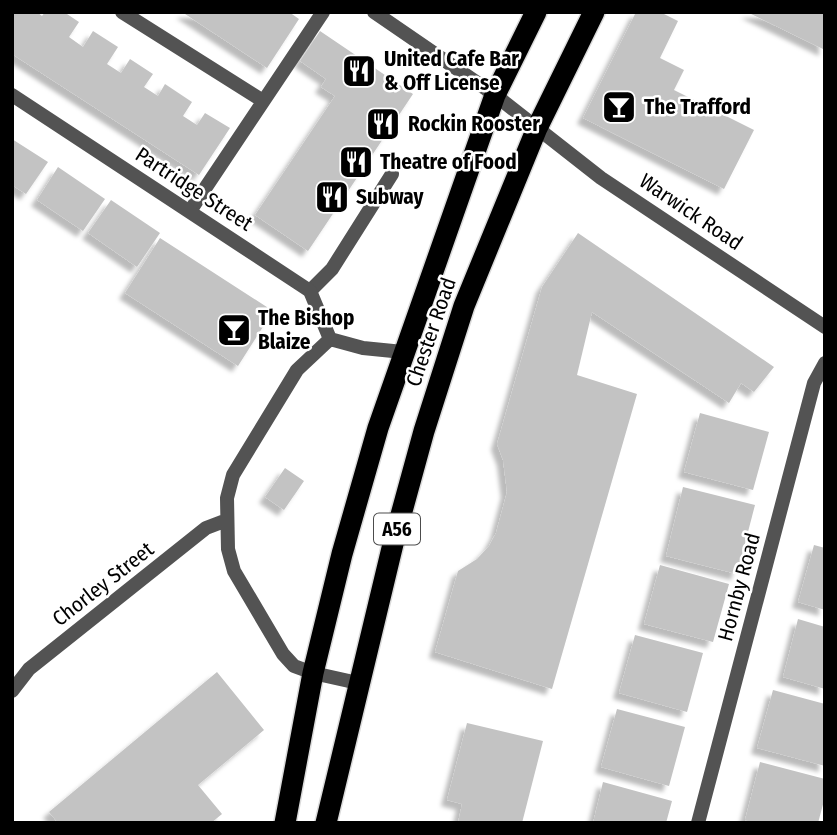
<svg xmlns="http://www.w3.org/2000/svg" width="837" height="835" viewBox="0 0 837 835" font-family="'Fira Sans Condensed',sans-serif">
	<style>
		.building { fill: #c3c3c3; filter: url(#shadow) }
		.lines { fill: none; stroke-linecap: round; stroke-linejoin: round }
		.highway-casing { stroke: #dbdbdb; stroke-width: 24 }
		.lane { stroke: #535353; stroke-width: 14 }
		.street { stroke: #535353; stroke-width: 14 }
		.highway { stroke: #000; stroke-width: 21 }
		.labels { text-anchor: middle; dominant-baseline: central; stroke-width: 5; stroke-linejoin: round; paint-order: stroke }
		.shield { fill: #fff; stroke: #4c4c4c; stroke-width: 2 }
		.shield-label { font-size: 19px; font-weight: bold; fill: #000 }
		.poi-label { font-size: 21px; font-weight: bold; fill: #000; stroke: #fff; text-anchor: start }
		.street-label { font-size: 21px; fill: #000; stroke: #fff }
	</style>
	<defs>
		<filter id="shadow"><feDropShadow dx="-6" dy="6" stdDeviation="2" flood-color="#0004"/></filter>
	</defs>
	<rect width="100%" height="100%" fill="#fff"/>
	<path class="building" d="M12 12H37L42 16 45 12H64L79 22 69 37 83 47 93 31 118 47 107 64 121 73 130 59 153 74 144 87 158 96 165 84 192 102 183 116 197 125 205 113 230 128 199 175 12 54Z
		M182 12H289L299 19 267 68Z
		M636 12H660L678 21 660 58 684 70 674 90 754 130 724 189 583 118Z
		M747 12H825V50Z
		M320 31 413 94 308 251 255 215 335 96 321 87 326 79 300 61Z
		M12 139 48 162 26 194 12 185Z
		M58 167 105 199 83 231 37 200Z
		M111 200 160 233 137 267 88 233Z
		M578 233 774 367 754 392 741 383 729 403 592 312 577 375 637 394 552 689 435 652 458 571 477 559 489 546 496 533 507 492 503 460 497 444 542 287Z
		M160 238 273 311 238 366 125 293Z
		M700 413 769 432 753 490 684 472Z
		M285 468 304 481 284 510 265 497Z
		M683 487 755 505 737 574 666 556Z
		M814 545 825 548V610L798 602Z
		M660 565 729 584 713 642 644 624Z
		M798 619 825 627V689L783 677Z
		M635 635 703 653 687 712 619 693Z
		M217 672 264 730 198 785 222 814 211 823H58L49 812Z
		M773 690 825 704V766L757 748Z
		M617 709 685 727 669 786 601 767Z
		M467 723 543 741 522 823H458L462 804 447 800Z
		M760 762 825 779V797L818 823H753L745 820Z
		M603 782 672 801 666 823H593Z"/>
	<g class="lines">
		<g class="highway-casing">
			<path id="highway" d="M285 823 313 673 342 554 378 428 495 95 536 12
				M326 823 393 544 424 431 464 306 537 128 594 12"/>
		</g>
		<path class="lane" d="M122 12 263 101
			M190 211 323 12
			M310 291 332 269 392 174"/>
		<path class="street" d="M374 12 495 95 601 178 825 327
			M12 95 310 291 330 339
			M330 339 297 370 233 475 227 498 228 549 234 571 283 654 294 666 313 673 358 683
			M330 339 363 348 403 352
			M12 691 29 669 206 528 227 520
			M698 823 814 383 825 363"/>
		<use href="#highway" class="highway"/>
	</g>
	<defs>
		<g id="restaurant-square" transform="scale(1.75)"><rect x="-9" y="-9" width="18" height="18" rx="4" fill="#000" stroke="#fff"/><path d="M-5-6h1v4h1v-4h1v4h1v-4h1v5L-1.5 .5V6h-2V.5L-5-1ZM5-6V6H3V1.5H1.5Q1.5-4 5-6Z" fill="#fff"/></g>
		<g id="bar-square" transform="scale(1.75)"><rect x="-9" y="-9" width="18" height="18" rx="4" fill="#000" stroke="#fff"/><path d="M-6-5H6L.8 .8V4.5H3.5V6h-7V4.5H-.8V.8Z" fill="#fff"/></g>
	</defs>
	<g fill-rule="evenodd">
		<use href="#restaurant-square" x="359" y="71"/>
		<use href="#bar-square" x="619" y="107"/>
		<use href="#restaurant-square" x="383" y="124"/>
		<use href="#restaurant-square" x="356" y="162"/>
		<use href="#restaurant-square" x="332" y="197"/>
		<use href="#bar-square" x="234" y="330"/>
	</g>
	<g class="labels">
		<rect class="shield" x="374" y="513.5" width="46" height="31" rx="5"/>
		<g class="shield-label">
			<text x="397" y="529">A56</text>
		</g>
		<g class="poi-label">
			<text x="384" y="59">United Cafe Bar<tspan x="384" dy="24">&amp; Off License</tspan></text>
			<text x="644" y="107">The Trafford</text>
			<text x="408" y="124">Rockin Rooster</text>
			<text x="380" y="162">Theatre of Food</text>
			<text x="356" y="197">Subway</text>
			<text x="258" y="318">The Bishop<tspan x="258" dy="24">Blaize</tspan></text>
		</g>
		<g class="street-label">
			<text transform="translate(194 189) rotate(33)">Partridge Street</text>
			<text transform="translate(691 212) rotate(34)">Warwick Road</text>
			<text transform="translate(431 332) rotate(-71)">Chester Road</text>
			<text transform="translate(103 584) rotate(-38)">Chorley Street</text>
			<text transform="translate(739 587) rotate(-75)">Hornby Road</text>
		</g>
	</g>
	<rect width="837" height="835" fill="none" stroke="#000000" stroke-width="28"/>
</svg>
